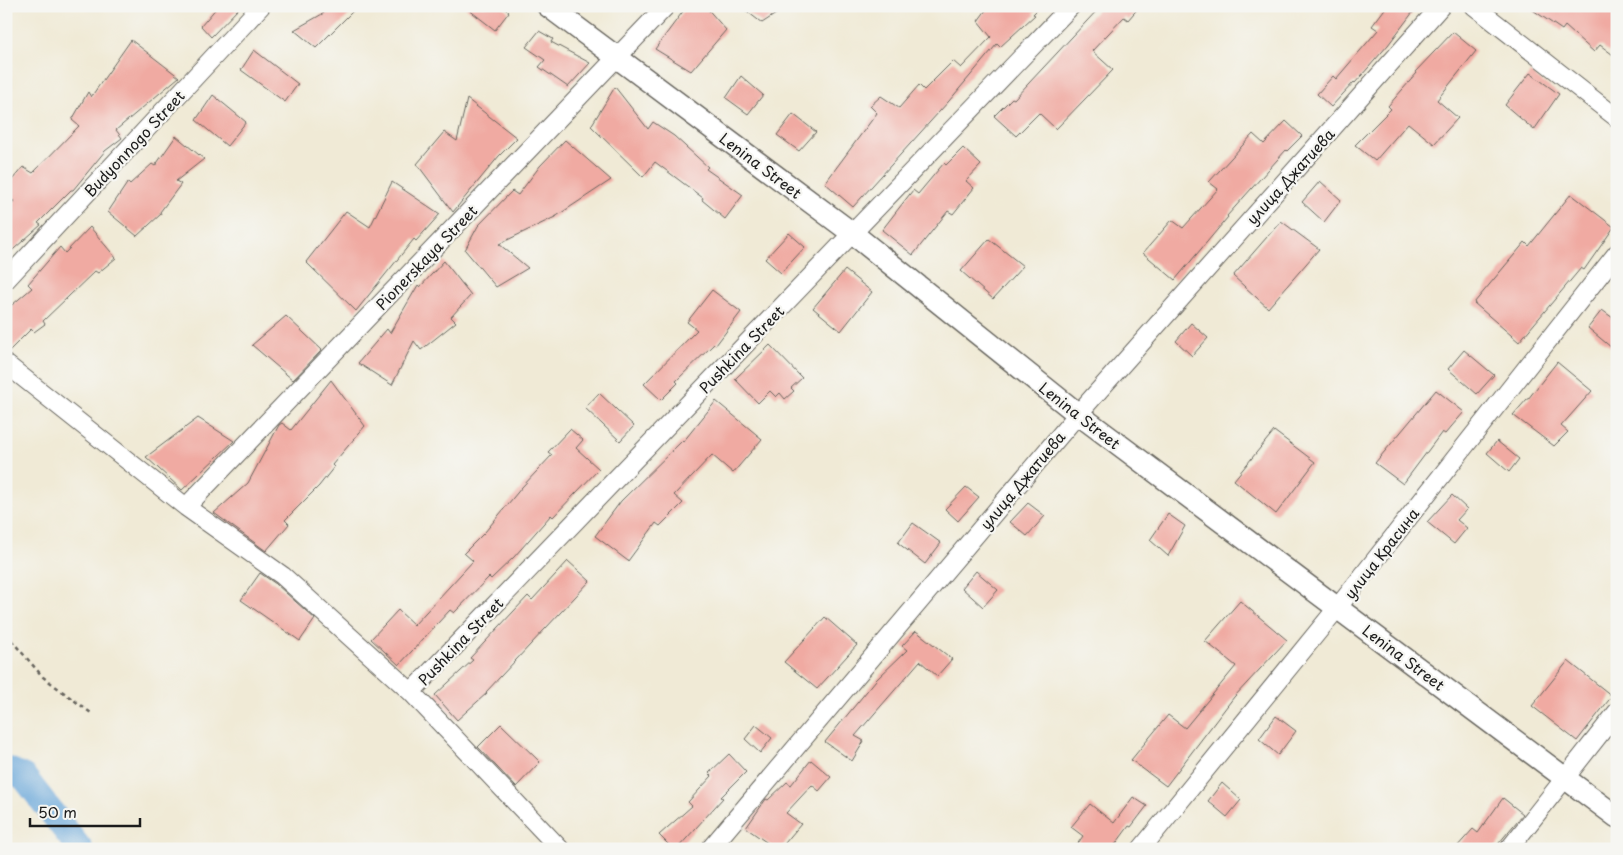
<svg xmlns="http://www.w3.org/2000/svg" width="1623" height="855" viewBox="0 0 1623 855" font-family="'Playpen Sans',sans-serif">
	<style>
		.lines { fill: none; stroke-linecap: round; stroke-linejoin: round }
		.river { stroke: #67a6d9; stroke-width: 26 }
		.building { fill: #f0aaa2 }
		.minor-casing { stroke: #66645d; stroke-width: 20 }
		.tertiary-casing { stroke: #66645d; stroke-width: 24 }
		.path { stroke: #66645d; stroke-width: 2.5; stroke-dasharray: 4 4; stroke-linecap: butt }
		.minor { stroke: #fff; stroke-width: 18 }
		.tertiary { stroke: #fff; stroke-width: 21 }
		.labels { text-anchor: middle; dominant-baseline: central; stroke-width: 4.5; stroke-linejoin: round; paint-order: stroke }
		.street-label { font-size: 15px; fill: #1c1c1c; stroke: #f6f6f2 }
	</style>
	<rect width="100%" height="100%" fill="#f6f6f2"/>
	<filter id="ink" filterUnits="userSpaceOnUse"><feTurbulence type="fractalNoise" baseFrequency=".02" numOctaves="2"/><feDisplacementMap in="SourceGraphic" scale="10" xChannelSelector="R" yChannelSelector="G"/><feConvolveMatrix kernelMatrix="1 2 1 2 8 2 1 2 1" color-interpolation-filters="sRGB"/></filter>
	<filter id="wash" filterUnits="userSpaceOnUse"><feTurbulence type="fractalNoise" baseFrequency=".0096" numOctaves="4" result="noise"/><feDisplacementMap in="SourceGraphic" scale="20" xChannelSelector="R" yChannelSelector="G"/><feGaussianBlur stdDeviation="1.12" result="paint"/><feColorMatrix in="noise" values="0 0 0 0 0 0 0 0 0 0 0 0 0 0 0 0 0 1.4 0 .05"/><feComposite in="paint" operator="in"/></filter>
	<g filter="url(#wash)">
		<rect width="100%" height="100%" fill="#f0ead6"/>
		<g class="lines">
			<path class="river" d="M6 769 24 777 80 849"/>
		</g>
		<g id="blocks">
			<path class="building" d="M218 6H241L211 37 201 26Z
				M321 6H358L316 48 294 30 324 13Z
				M464 6H502L509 12 495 30Z
				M687 6H705L726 30 691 71 655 49Z
				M740 6H788L762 23Z
				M989 6H1041L1033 14 1035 15 1000 47 997 44 949 101 853 207 825 183 877 113 870 106 881 96 899 108 919 85 924 90 953 61 961 68 991 37 978 21Z
				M1101 6H1140L1128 20 1124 17 1092 51 1113 70 1056 129 1039 113 1016 136 994 116 1012 98 1014 99Z
				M1387 6H1406L1413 12 1388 45 1355 83 1354 82 1331 107 1317 94 1333 76 1336 79 1378 30 1372 26Z
				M1527 6H1617V58L1600 45 1594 52 1565 26 1562 30Z
				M539 31 553 39 551 42 590 63 568 87 539 67 545 60 526 47Z
				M1453 32 1476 51 1437 100 1458 118 1434 144 1408 123 1375 161 1355 145 1391 109 1388 106 1417 73 1415 72Z
				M131 40 179 77 116 130 122 138 105 151 73 190H71L38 223 41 225 6 256V210L14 201 6 197V187L23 167 33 173 79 126 72 120 88 92 91 97Z
				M254 50 298 84 285 102 241 70Z
				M1530 73 1559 94 1534 130 1505 105Z
				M741 76 763 95 748 114 726 98Z
				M615 87 648 129 653 122 674 136 708 167 706 169 743 195 725 219 702 200 703 198 655 162 643 177 591 126Z
				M213 95 246 122 227 146 196 120Z
				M467 99 517 138 499 156 453 212 417 164 444 132 457 141Z
				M793 114 816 132 799 151 777 135Z
				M1286 121 1302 136 1287 151 1286 150 1227 216 1228 217 1175 280 1143 253 1172 220 1183 228 1218 189 1209 182 1253 134 1264 144Z
				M176 136 204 159 176 181 181 184 160 212 161 214 137 236 108 212 128 182 130 184 152 164 155 166Z
				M565 140 611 180 555 217 499 244 528 268 496 287 465 250 478 226 512 191 518 195 540 166Z
				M963 148 981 165 966 181 974 188 953 214 948 211 913 255 882 230 913 190 918 194 944 163 946 165Z
				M1320 181 1341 200 1324 222 1302 202Z
				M392 182 440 214 416 241 414 239 356 311 306 262 346 211 370 227Z
				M1571 194 1614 227 1584 270 1581 268 1519 342 1474 303 1525 242 1529 246Z
				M1281 221 1319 249 1268 308 1233 276Z
				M90 227 116 258 98 273 95 271 43 321 45 324 34 332 31 329 6 354V310L32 288 28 284 60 247 65 253Z
				M789 233 805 247 781 273 765 259Z
				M989 239 1023 266 993 299 961 271Z
				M444 261 471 295 451 317 456 322 421 350 414 341 392 385 358 363 387 329 390 333 418 285 420 287Z
				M845 270 872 292 841 331 813 308Z
				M712 290 741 312 716 345 714 344 676 381 678 383 661 400 644 384 697 330 687 322Z
				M1602 310 1617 321V342L1612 348 1588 328Z
				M286 316 322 350 293 380 252 345Z
				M1191 323 1208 338 1192 356 1176 341Z
				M770 345 802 378 791 388 794 391 785 399 780 393 776 397 770 391 758 403 735 379Z
				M1464 350 1494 375 1477 394 1448 369Z
				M1557 362 1592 391 1561 426 1568 432 1554 446 1513 415 1527 399H1528Z
				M331 380 365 426 332 465 334 467 319 486 285 520 289 524 266 551 214 513 248 483 279 425 282 423 291 430Z
				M1436 390 1464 412 1445 434 1442 432 1403 484 1375 463Z
				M599 393 634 426 620 441 585 408Z
				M716 401 762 439 733 473 712 455 674 495 683 503 660 526 656 523 628 561 595 536 621 501 682 441 683 442Z
				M198 418 234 441 182 490 146 457Z
				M570 429 583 440 576 448 599 469 553 517 551 515 514 557 491 579 489 577 454 613 450 610 399 665 371 639 398 610 414 625 473 561 464 553 485 532 522 487 552 455 548 452Z
				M1274 431 1315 462 1276 514 1234 480Z
				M1497 441 1519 459 1509 472 1487 453Z
				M966 487 979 497 958 521 945 509Z
				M1452 495 1467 509 1457 520 1467 528 1454 544 1427 522Z
				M1028 503 1045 516 1027 536 1010 522Z
				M1168 514 1185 526 1168 556 1150 540Z
				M913 523 941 543 925 564 898 543Z
				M568 561 590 581 486 692 487 693 457 720 435 695 473 660 470 658 528 596 532 600Z
				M976 571 998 590 983 607 962 588Z
				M260 573 276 584 315 619 300 641 241 600Z
				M1240 601 1287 640 1234 697 1166 786 1131 760 1168 715 1185 728 1236 666 1205 641Z
				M825 617 857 645 817 689 784 662Z
				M916 631 952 659 937 676 920 661 855 736 864 741 852 761 825 742 876 680 907 650 902 646Z
				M1568 661 1612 696 1577 741 1532 706Z
				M1276 716 1296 731 1278 755 1259 739Z
				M501 724 540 762 516 787 478 747Z
				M756 725 772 738 760 753 745 739Z
				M729 754 746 772 721 797 723 798 677 849H673L659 835 692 806 688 802 712 776 709 773Z
				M811 760 831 777 819 791 812 785 786 813 801 824 780 849H776L746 828 766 799 768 800 787 782 791 785Z
				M1222 783 1241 800 1227 817 1208 801Z
				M1133 797 1147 806 1131 827 1129 826 1112 849H1074L1083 836 1071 827 1090 804 1114 823Z
				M1503 798 1523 814 1494 849H1455L1473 829 1478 833Z"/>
		</g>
	</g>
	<g filter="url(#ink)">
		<use href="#blocks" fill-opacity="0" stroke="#66645d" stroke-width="1"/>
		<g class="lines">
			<g class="minor-casing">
				<path id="minor" d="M1474 6 1617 118
					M6 280 261 6
					M6 364 186 507 283 576 411 692 560 849
					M186 507 666 6
					M411 692 1071 6
					M710 849 1078 414 1441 6
					M1141 849 1338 607 1617 253
					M1509 849 1617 712"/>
			</g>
			<g class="tertiary-casing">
				<path id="tertiary" d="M548 6 852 233 1078 414 1617 817"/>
			</g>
			<path class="path" d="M6 634 43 677 91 713"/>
			<use href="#minor" class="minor"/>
			<use href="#tertiary" class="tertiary"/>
		</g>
	</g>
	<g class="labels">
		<g class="street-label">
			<text transform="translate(134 143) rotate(-47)">Budyonnogo Street</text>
			<text transform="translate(761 165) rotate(37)">Lenina Street</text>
			<text transform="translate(1290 176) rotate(-48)">улица Джатиева</text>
			<text transform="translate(426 257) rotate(-46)">Pionerskaya Street</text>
			<text transform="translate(741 349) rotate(-46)">Pushkina Street</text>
			<text transform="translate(1080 415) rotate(38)">Lenina Street</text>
			<text transform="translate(1022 480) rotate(-50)">улица Джатиева</text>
			<text transform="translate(1381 553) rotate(-52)">улица Красина</text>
			<text transform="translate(460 641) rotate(-46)">Pushkina Street</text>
			<text transform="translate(1404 657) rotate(37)">Lenina Street</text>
		</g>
	</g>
	<rect width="1623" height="855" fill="none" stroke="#f6f6f2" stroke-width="25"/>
	<path d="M30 818v8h110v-8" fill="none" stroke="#1c1c1c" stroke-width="2.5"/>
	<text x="38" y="818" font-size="15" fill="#1c1c1c" stroke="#f6f6f2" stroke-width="4" paint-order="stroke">50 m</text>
</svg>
